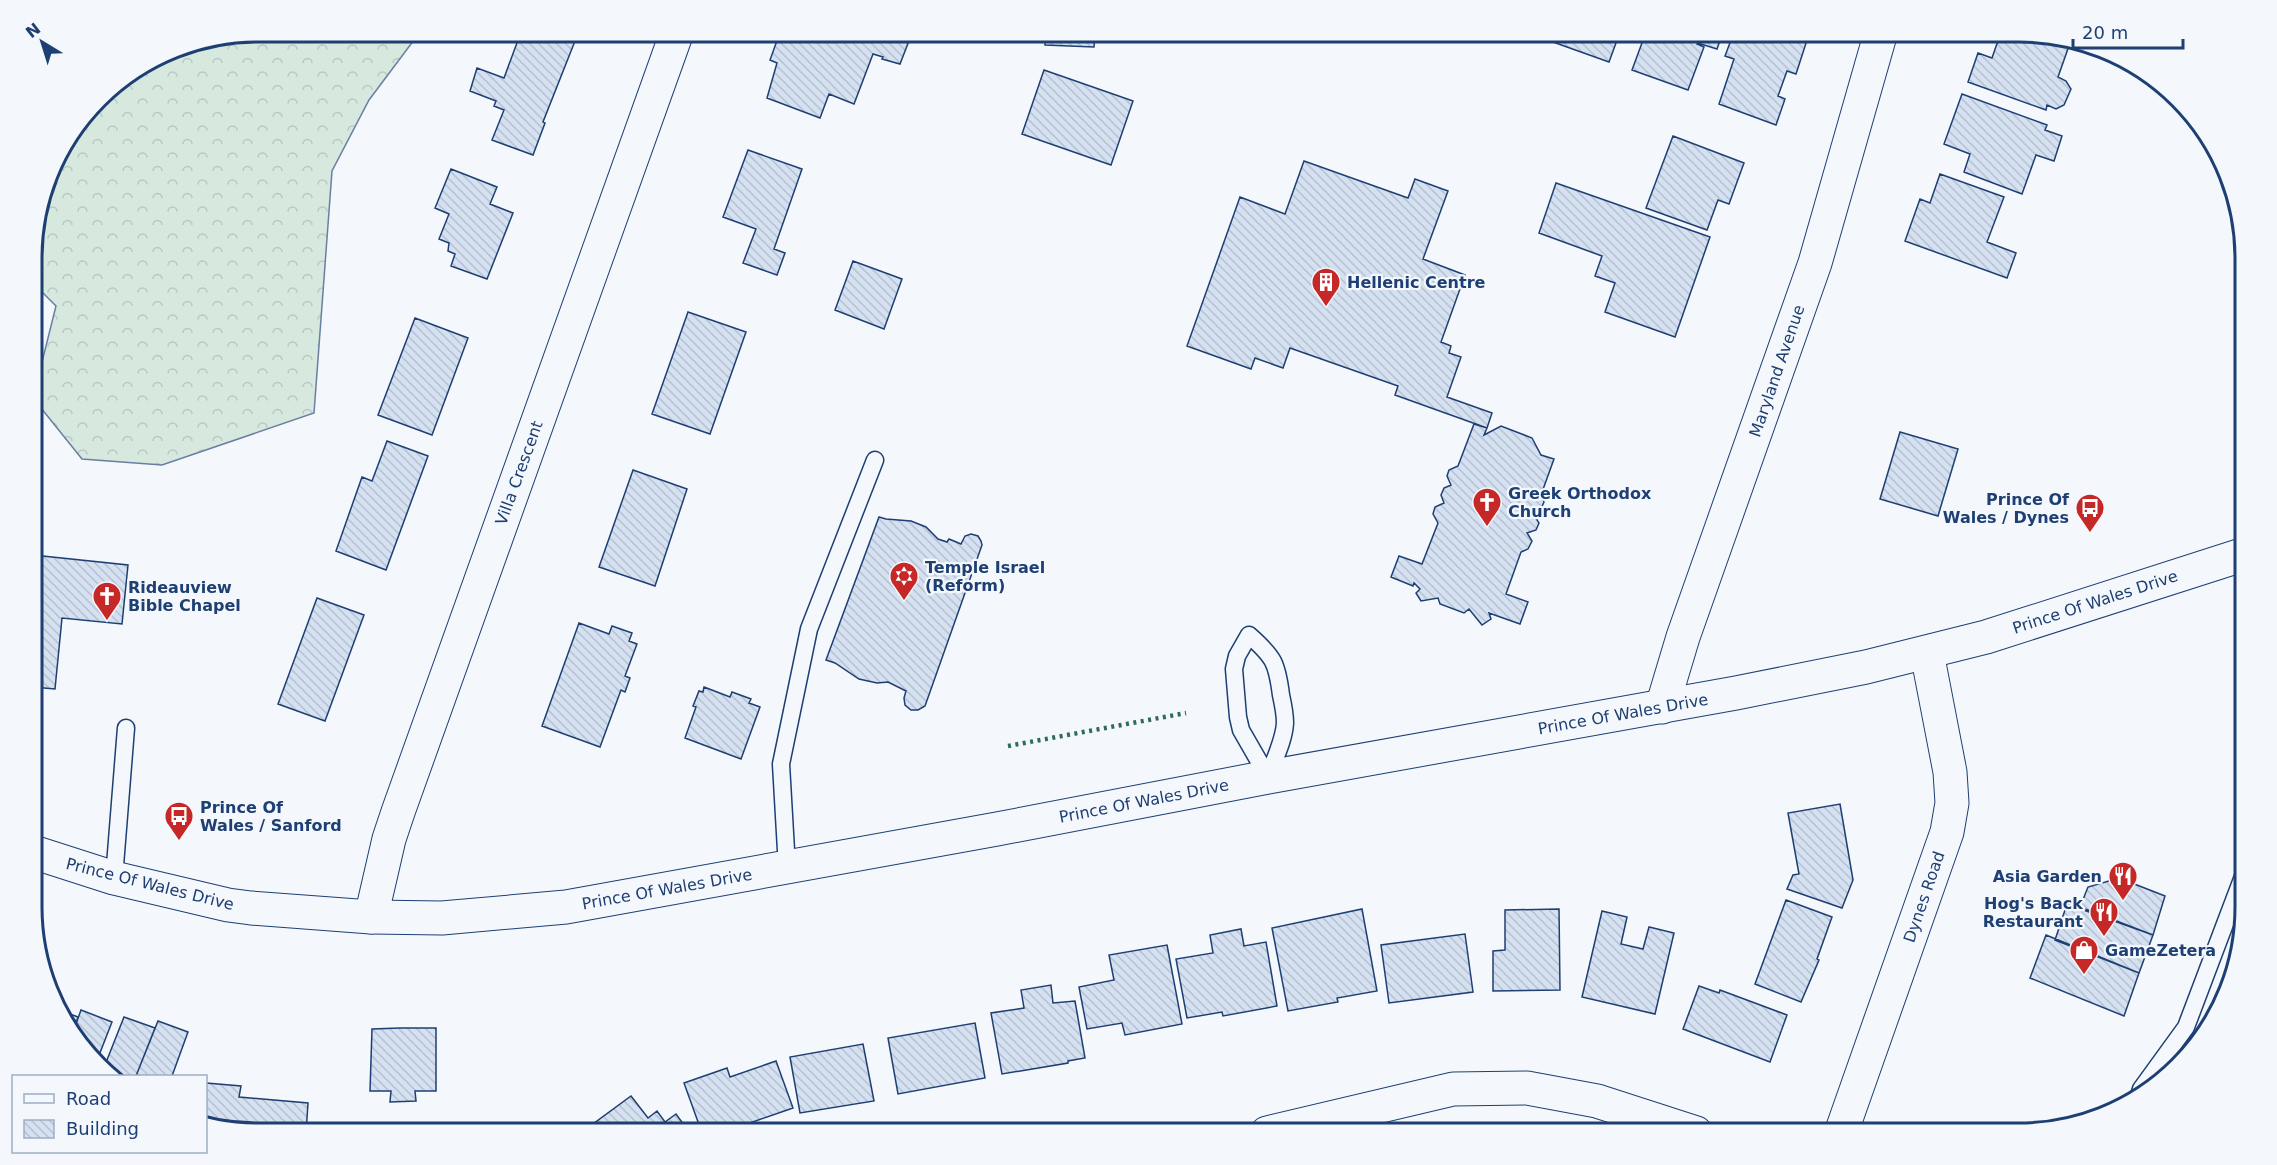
<svg xmlns="http://www.w3.org/2000/svg" width="2277" height="1165" viewBox="0 0 2277 1165" font-family="'DejaVu Sans',sans-serif">
	<style>
		.forest { fill: url(#forest-crowns); stroke: #687fa3; stroke-width: 1.5 }
		.building { fill: url(#building-back-hatch); stroke: #1d3f73; stroke-width: 1.5 }
		.lines { fill: none; stroke-linecap: round; stroke-linejoin: round }
		.lane-casing { stroke: #1d3f73; stroke-width: 19 }
		.street-casing { stroke: #1d3f73; stroke-width: 35 }
		.secondary-casing { stroke: #1d3f73; stroke-width: 35 }
		.primary-casing { stroke: #1d3f73; stroke-width: 35 }
		.lane { stroke: #f4f7fb; stroke-width: 16 }
		.street { stroke: #f4f7fb; stroke-width: 33 }
		.secondary { stroke: #f4f7fb; stroke-width: 33 }
		.primary { stroke: #f4f7fb; stroke-width: 33 }
		.hedge { stroke: #2c6c60; stroke-width: 4.5; stroke-dasharray: 3 4.5; stroke-linecap: butt }
		.labels { text-anchor: middle; dominant-baseline: central; stroke-width: 4.5; stroke-linejoin: round; paint-order: stroke }
		.poi-label { font-size: 16px; font-weight: bold; fill: #1d3f73; stroke: #f4f7fb; text-anchor: start }
		.street-label { font-size: 16px; fill: #1d3f73; stroke: #f4f7fb }
		.rim { fill: none; stroke: #1d3f73; stroke-width: 3 }
	</style>
	<defs>
		<pattern id="forest-crowns" width="20" height="18" patternUnits="userSpaceOnUse" patternTransform="scale(1.5)"><rect width="20" height="18" fill="#d7e8df"/><path d="M2 6a3 3 0 1 1 6 0M12 15a3 3 0 1 1 6 0" fill="none" stroke="#b8c8c3"/></pattern>
		<pattern id="building-back-hatch" width="6" height="6" patternUnits="userSpaceOnUse" patternTransform="scale(1.5)"><rect width="6" height="6" fill="#d5e0f0"/><path d="M-1 5l2 2M0 0l6 6M5-1l2 2" fill="none" stroke="#b6c1d1"/></pattern>
	</defs>
	<rect width="100%" height="100%" fill="#f4f7fb"/>
	<path class="forest" d="M258 32H420L369 100 332 171 314 413 162 465 82 459 33 398 56 306 32 282V243L55 158 108 88 172 49Z"/>
	<path class="building" d="M521 32H548L575 41 543 122 545 123 533 155 492 140 504 110 494 106 496 101 470 91 477 68 504 78Z
		M791 32H909L912 33 900 64 882 59 883 57 873 54 854 104 829 94 820 118 767 98 777 63 770 60 779 35 788 39Z
		M1045 32H1095L1094 47 1045 45Z
		M1557 32H1620L1609 62 1553 42Z
		M1646 32H1723L1717 49 1698 43 1697 44 1704 47 1688 90 1632 70Z
		M1734 32H1794L1808 37 1796 74 1787 71 1778 96 1785 99 1776 125 1719 104 1734 59 1725 56Z
		M2001 32H2019L2070 43 2058 77 2066 81 2071 89 2064 105 2056 109 2047 105 2046 110 1968 82 1978 53 1992 58Z
		M1044 70 1133 101 1111 165 1022 134Z
		M1962 94 2047 125 2045 130 2062 136 2054 161 2036 155 2022 194 1964 172 1970 154 1944 144Z
		M1673 136 1744 163 1729 204 1718 200 1707 230 1646 208Z
		M748 150 802 169 774 249 785 253 777 275 743 263 756 229 723 217Z
		M1304 161 1408 198 1415 179 1448 191 1423 259 1465 275 1441 342 1451 346 1449 353 1461 357 1447 397 1492 413 1487 428 1395 395 1398 386 1290 348 1283 368 1255 358 1251 369 1187 346 1240 197 1285 214Z
		M451 169 497 187 490 204 513 213 487 279 451 266 455 254 448 251 449 243 439 239 449 214 435 208Z
		M1940 174 2004 197 1987 242 2016 253 2007 278 1905 241 1920 199 1930 203Z
		M1556 183 1710 237 1675 337 1605 312 1615 283 1595 276 1602 256 1539 233Z
		M853 261 902 279 884 329 835 310Z
		M688 312 746 332 710 434 652 414Z
		M415 318 468 338 432 435 378 415Z
		M1474 424 1487 428 1484 435 1501 426 1532 438 1541 455 1554 459 1541 495 1544 502 1540 511 1534 515 1539 523 1536 530 1527 533 1532 541 1528 549 1521 552 1506 594 1528 602 1520 624 1489 613 1491 619 1482 625 1469 609 1464 613 1440 604 1438 598 1421 601 1416 593 1420 589 1414 583 1413 586 1391 577 1399 556 1422 564 1438 523 1433 514 1435 507 1444 503 1441 495 1444 488 1451 485 1447 476 1449 470 1458 466Z
		M1900 432 1958 449 1938 516 1880 499Z
		M387 441 428 456 386 570 336 551 362 477 372 481Z
		M633 470 687 489 655 586 599 567Z
		M879 517 886 519 911 521 926 527 938 539 947 542 949 539 961 544 965 536 971 534 978 536 981 541 982 545 925 706 918 710H911L905 705 904 698 906 691 888 682 877 683 859 679 835 663 826 660Z
		M33 555 128 565 122 624 62 618 55 689 33 687Z
		M317 598 364 615 325 721 278 704Z
		M579 623 609 634 612 626 632 633 629 641 637 644 625 676 630 678 625 692 621 690 600 747 542 726Z
		M704 687 730 697 732 692 751 699 749 703 760 707 741 759 685 738 696 707 693 706 699 691 703 692Z
		M1840 804 1853 880 1842 908 1787 889 1793 875 1799 874 1788 813Z
		M2119 878 2165 896 2153 935 2080 907 2088 887Z
		M1786 900 1832 917 1817 959 1819 960 1801 1002 1755 984Z
		M2067 904 2153 935 2139 973 2055 940Z
		M1362 909 1377 991 1337 998 1338 1002 1288 1011 1272 928Z
		M1559 909 1560 990 1493 991V951L1505 950V910Z
		M1602 911 1627 917 1621 944 1643 949 1649 927 1674 933 1655 1014 1582 997Z
		M1241 929 1244 946 1266 942 1277 1006 1223 1016 1222 1012 1187 1018 1176 959 1213 953 1210 935Z
		M1465 934 1473 992 1389 1003 1381 945Z
		M2046 935 2139 973 2124 1016 2030 978Z
		M1167 945 1182 1024 1125 1035 1122 1023 1087 1029 1079 987 1114 980 1109 955Z
		M1051 985 1053 1003 1075 1001 1085 1058 1068 1061V1063L1002 1074 991 1013 1024 1008 1021 990Z
		M1699 986 1719 993 1720 990 1787 1015 1770 1062 1683 1029Z
		M81 1010 112 1022 96 1063 72 1035Z
		M62 1011 78 1017 72 1035 70 1033Z
		M124 1017 155 1028 136 1076H108L103 1070Z
		M158 1021 188 1032 172 1076H136Z
		M975 1023 985 1078 898 1094 888 1038Z
		M400 1028H436V1091H415L416 1101 390 1102 391 1091H370L372 1029Z
		M863 1044 874 1101 800 1113 790 1057Z
		M776 1061 793 1108 721 1133H702L684 1083 727 1068 730 1077Z
		M206 1083 241 1086 239 1097 308 1103 306 1133 258 1134 206 1121Z
		M631 1096 648 1118 657 1111 665 1122 676 1114 690 1133H600L593 1124Z"/>
	<g class="lines">
		<g class="lane-casing">
			<path id="lane" d="M1249 635C1274 657 1277 663 1281 695 1283 704 1285 714 1285 723 1284 741 1274 760 1268 777L1241 730 1238 717 1234 669 1237 656Z
				M787 868 781 764 809 629 875 460
				M114 878 126 728
				M2138 1099 2141 1089 2186 1027 2245 871"/>
		</g>
		<g class="street-casing">
			<path id="street" d="M1662 707 1683 637 1815 263 1881 32
				M371 917 389 839 398 812 677 32
				M1267 1133 1453 1089 1527 1088 1597 1101 1696 1133"/>
		</g>
		<g class="secondary-casing">
			<path id="secondary" d="M1841 1133 1947 832 1952 803 1950 772 1927 653"/>
		</g>
		<g class="primary-casing">
			<path id="primary" d="M33 852 114 878 228 905 251 908 371 917 442 918 566 907 997 829 1268 777 1736 693 1866 667 1986 637 2245 554"/>
		</g>
		<use href="#lane" class="lane"/>
		<use href="#street" class="street"/>
		<use href="#secondary" class="secondary"/>
		<use href="#primary" class="primary"/>
		<path class="hedge" d="M1008 746 1186 713"/>
	</g>
	<defs>
		<g id="building-pin" transform="scale(1.5)"><path d="M0 17L-7.5 6A9.5 9.5 0 1 1 7.5 6Z" fill="#c62828" stroke="#f4f7fb"/><path d="M-4-6H4V6H1V3H-1V6H-4ZM-2.5-4.3h1.7v1.8h-1.7ZM.8-4.3h1.7v1.8H.8ZM-2.5-1h1.7V.8h-1.7ZM.8-1h1.7V.8H.8Z" fill="#fff"/></g>
		<g id="church-pin" transform="scale(1.5)"><path d="M0 17L-7.5 6A9.5 9.5 0 1 1 7.5 6Z" fill="#c62828" stroke="#f4f7fb"/><path d="M-1.2-6h2.4v3.5h3.3v2.4h-3.3V6h-2.4V-.1h-3.3v-2.4h3.3Z" fill="#fff"/></g>
		<g id="bus-pin" transform="scale(1.5)"><path d="M0 17L-7.5 6A9.5 9.5 0 1 1 7.5 6Z" fill="#c62828" stroke="#f4f7fb"/><path d="M-5-6H5V4H4V6H2V4H-2V6H-4V4H-5ZM-3.5-4V0h7V-4ZM-3.5 1.2v1.5H-2V1.2ZM2 1.2v1.5H3.5V1.2Z" fill="#fff"/></g>
		<g id="synagogue-pin" transform="scale(1.5)"><path d="M0 17L-7.5 6A9.5 9.5 0 1 1 7.5 6Z" fill="#c62828" stroke="#f4f7fb"/><path d="M0-6.5L5.6 3.2H-5.6ZM0 6.5L5.6-3.2H-5.6Z" fill="#fff"/></g>
		<g id="restaurant-pin" transform="scale(1.5)"><path d="M0 17L-7.5 6A9.5 9.5 0 1 1 7.5 6Z" fill="#c62828" stroke="#f4f7fb"/><path d="M-5-6h1v4h1v-4h1v4h1v-4h1v5L-1.5 .5V6h-2V.5L-5-1ZM5-6V6H3V1.5H1.5Q1.5-4 5-6Z" fill="#fff"/></g>
		<g id="shop-pin" transform="scale(1.5)"><path d="M0 17L-7.5 6A9.5 9.5 0 1 1 7.5 6Z" fill="#c62828" stroke="#f4f7fb"/><path d="M-5-2.5h2.3a2.7 3.5 0 0 1 5.4 0H5L5.5 6h-11ZM-1.5-2.5h3a1.5 2.3 0 0 0-3 0Z" fill="#fff"/></g>
	</defs>
	<g fill-rule="evenodd">
		<use href="#building-pin" x="1326" y="282"/>
		<use href="#church-pin" x="1487" y="502"/>
		<use href="#bus-pin" x="2090" y="508"/>
		<use href="#synagogue-pin" x="904" y="576"/>
		<use href="#church-pin" x="107" y="596"/>
		<use href="#bus-pin" x="179" y="816"/>
		<use href="#restaurant-pin" x="2123" y="876"/>
		<use href="#restaurant-pin" x="2104" y="912"/>
		<use href="#shop-pin" x="2084" y="950"/>
	</g>
	<g class="labels">
		<g class="poi-label">
			<text x="1347" y="282">Hellenic Centre</text>
			<text x="1508" y="493">Greek Orthodox<tspan x="1508" dy="18">Church</tspan></text>
			<text x="2069" y="499" text-anchor="end">Prince Of<tspan x="2069" dy="18">Wales / Dynes</tspan></text>
			<text x="925" y="567">Temple Israel<tspan x="925" dy="18">(Reform)</tspan></text>
			<text x="128" y="587">Rideauview<tspan x="128" dy="18">Bible Chapel</tspan></text>
			<text x="200" y="807">Prince Of<tspan x="200" dy="18">Wales / Sanford</tspan></text>
			<text x="2102" y="876" text-anchor="end">Asia Garden</text>
			<text x="2083" y="903" text-anchor="end">Hog's Back<tspan x="2083" dy="18">Restaurant</tspan></text>
			<text x="2105" y="950">GameZetera</text>
		</g>
		<g class="street-label">
			<text transform="translate(1777 371) rotate(-71)">Maryland Avenue</text>
			<text transform="translate(519 473) rotate(-70)">Villa Crescent</text>
			<text transform="translate(2095 602) rotate(-18)">Prince Of Wales Drive</text>
			<text transform="translate(1623 714) rotate(-10)">Prince Of Wales Drive</text>
			<text transform="translate(1144 801) rotate(-11)">Prince Of Wales Drive</text>
			<text transform="translate(150 884) rotate(14)">Prince Of Wales Drive</text>
			<text transform="translate(667 889) rotate(-10)">Prince Of Wales Drive</text>
			<text transform="translate(1924 897) rotate(-71)">Dynes Road</text>
		</g>
	</g>
	<path d="M0 0H2277V1165H0ZM258 42H2019A216 216 0 0 1 2235 258V907A216 216 0 0 1 2019 1123H258A216 216 0 0 1 42 907V258A216 216 0 0 1 258 42Z" fill="#f4f7fb" fill-rule="evenodd"/>
	<path class="rim" d="M258 42H2019A216 216 0 0 1 2235 258V907A216 216 0 0 1 2019 1123H258A216 216 0 0 1 42 907V258A216 216 0 0 1 258 42Z"/>
	<rect x="12" y="1075" width="195" height="78" fill="#f4f7fb" stroke="#9eadc5" stroke-width="1.5"/>
	<rect x="24" y="1094" width="30" height="9" fill="#f4f7fb" stroke="#9eadc5" stroke-width="1.5"/>
	<text x="66" y="1105" font-size="18" fill="#1d3f73">Road</text>
	<rect x="24" y="1120" width="30" height="18" fill="url(#building-back-hatch)" stroke="#9eadc5" stroke-width="1.5"/>
	<text x="66" y="1135" font-size="18" fill="#1d3f73">Building</text>
	<g transform="translate(42 42) rotate(322)" stroke="#f4f7fb" stroke-width="4.5" paint-order="stroke">
	<path d="M0-4.5L10 22L0 15L-10 22Z" fill="#1d3f73"/>
	<text y="-9" font-size="16" font-weight="bold" text-anchor="middle" fill="#1d3f73">N</text>
	</g>
	<path d="M2073 39v9h110v-9" fill="none" stroke="#1d3f73" stroke-width="3"/>
	<text x="2082" y="39" font-size="18" fill="#1d3f73" stroke="#f4f7fb" stroke-width="4.5" paint-order="stroke">20 m</text>
</svg>
